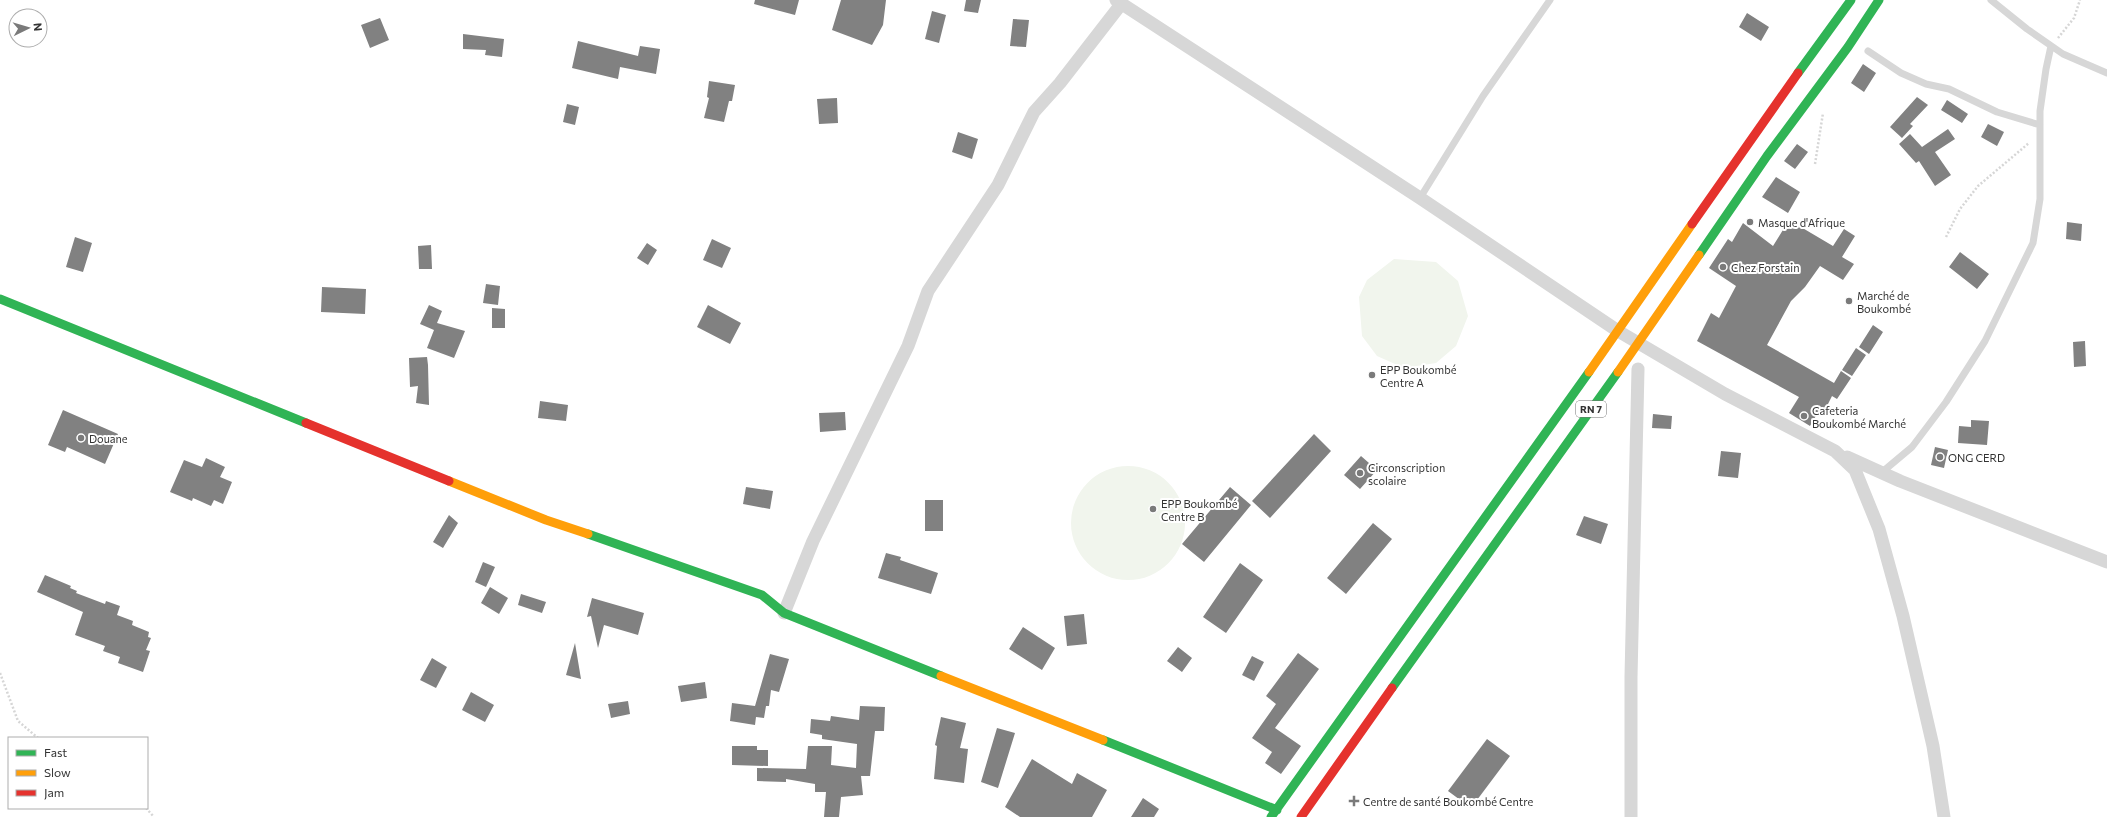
<svg xmlns="http://www.w3.org/2000/svg" width="2107" height="817" viewBox="0 0 2107 817" font-family="Commissioner,sans-serif">
	<style>
		.green { fill: #f1f5ed }
		.building { fill: #818181 }
		.lines { fill: none; stroke-linecap: round; stroke-linejoin: round }
		.path { stroke: #d6d6d6; stroke-width: 2.5; stroke-dasharray: 2 2; stroke-linecap: butt }
		.lane { stroke: #d7d7d7; stroke-width: 7 }
		.street { stroke: #d7d7d7; stroke-width: 13 }
		.fast { stroke: #30b455; stroke-width: 9 }
		.slow { stroke: #ff9f0a; stroke-width: 9 }
		.jam { stroke: #e5322d; stroke-width: 9 }
		.poi-dot { fill: #7a7a7a; stroke: #fff; stroke-width: 1.5 }
		.labels { text-anchor: middle; dominant-baseline: central; stroke-width: 4; stroke-linejoin: round; paint-order: stroke }
		.shield { fill: #fff; stroke: #707070; stroke-width: 1 }
		.shield-label { font-size: 10px; font-weight: bold; fill: #333 }
		.poi-label { font-size: 11px; fill: #333; stroke: #fff; text-anchor: start }
	</style>
	<rect width="100%" height="100%" fill="#fff"/>
	<path class="green" d="M1394 259 1436 262 1458 281 1468 316 1456 346 1436 363 1404 368 1377 356 1362 336 1359 297 1367 280Z
		M1071 523a57 57 0 1 1 114 0a57 57 0 1 1-114 0Z"/>
	<path class="building" d="M755 0H799L795 15 754 4Z
		M841 0H886L883 25 872 45 832 30Z
		M966 0H981L978 13 964 11Z
		M932 11 946 15 939 43 925 39Z
		M1747 13 1769 27 1761 41 1739 27Z
		M380 18 389 40 370 48 361 25Z
		M1013 19 1029 20 1026 47 1010 46Z
		M463 34 504 39 502 57 485 55 486 50 463 49Z
		M578 41 638 56 640 46 660 49 656 74 620 67 618 79 572 68Z
		M1863 64 1876 73 1864 92 1851 83Z
		M709 81 735 85 732 101H729L724 122 704 118 709 98 707 97Z
		M1917 97 1928 105 1910 124 1913 126 1902 138 1890 127Z
		M837 98 838 123 819 124 817 99Z
		M1947 100 1968 114 1962 123 1941 110Z
		M567 104 579 107 575 125 563 122Z
		M1988 124 2004 132 1997 146 1981 137Z
		M1948 129 1955 139 1935 152 1951 175 1935 186 1919 161 1916 163 1899 144 1910 134 1922 147Z
		M958 132 978 139 972 159 952 152Z
		M1797 144 1808 152 1795 169 1784 161Z
		M1776 177 1800 192 1788 213 1762 197Z
		M1789 220 1833 246 1844 229 1855 236 1842 257 1854 264 1843 280 1820 266 1805 287 1791 301 1767 345 1834 383 1841 371 1851 378 1837 399 1832 396 1824 412 1820 409 1810 426 1789 413 1799 397 1697 341 1711 313 1719 318 1736 286 1709 268 1728 239 1732 242 1743 223 1773 246Z
		M2067 222 2082 224 2081 241 2066 239Z
		M75 237 92 243 83 272 66 267Z
		M712 239 731 248 722 268 703 260Z
		M647 243 657 250 648 265 637 258Z
		M431 245 432 269H419L418 246Z
		M1960 252 1989 274 1977 289 1949 267Z
		M486 284 500 286 498 305 483 303Z
		M322 287 366 289 365 314 321 312Z
		M429 305 442 311 437 323 465 331 454 358 427 348 434 330 420 324Z
		M708 305 741 323 730 344 697 327Z
		M492 308 505 309V328H492Z
		M1873 325 1883 332 1869 354 1859 347Z
		M2085 341 2086 366 2074 367 2073 342Z
		M1856 348 1866 355 1852 376 1842 370Z
		M427 357 428 365 429 405 416 403 418 386 410 387 409 358Z
		M540 401 568 405 566 421 538 418Z
		M63 410 118 434 105 464 67 447 65 452 48 445Z
		M845 412 846 430 820 432 819 413Z
		M1653 414 1672 416 1671 429 1652 428Z
		M1971 420 1989 421 1987 445 1958 443 1959 426 1971 427Z
		M1314 434 1331 451 1270 518 1252 501Z
		M1935 447 1948 450 1944 468 1931 465Z
		M1721 451 1741 453 1738 478 1718 476Z
		M1361 456 1377 470 1360 489 1344 475Z
		M206 458 225 467 220 477 232 482 223 504 214 500 211 506 193 498 192 501 170 492 184 460 202 467Z
		M746 487 773 491 770 509 743 504Z
		M1230 487 1251 505 1204 562 1182 544Z
		M925 500H943V531H925Z
		M449 515 458 523 443 548 433 542Z
		M1584 516 1608 524 1601 544 1576 535Z
		M1373 523 1392 539 1346 594 1327 578Z
		M886 553 901 557 900 560 938 573 931 594 878 578Z
		M483 562 495 567 486 587 475 582Z
		M1240 563 1263 580 1226 633 1203 617Z
		M45 575 71 586 70 588 77 591 76 593 105 604 106 601 120 606 117 615 133 621 132 625 149 632 148 637 151 638 146 650 150 651 143 672 118 663 120 657 103 651 105 646 75 635 83 612 37 592Z
		M490 587 508 598 499 614 481 603Z
		M521 594 546 602 542 613 518 605Z
		M592 598 644 613 638 635 604 625 598 648 591 616 587 617Z
		M1084 614 1087 644 1067 646 1064 616Z
		M1023 627 1055 648 1042 670 1009 649Z
		M575 643 581 679 566 675Z
		M1178 647 1192 658 1182 672 1167 661Z
		M1298 653 1319 669 1275 728 1301 746 1281 774 1265 763 1272 752 1252 738 1276 704 1266 696Z
		M770 654 789 659 779 692 771 690 769 706H766L764 718 756 717 755 725 730 721 732 703 755 706Z
		M1252 656 1264 662 1254 681 1242 675Z
		M432 658 447 667 436 688 420 680Z
		M705 682 707 698 681 702 678 686Z
		M471 692 494 705 485 722 462 710Z
		M628 701 630 714 611 718 608 704Z
		M860 706 885 707 884 731H875L870 776H861L863 795 841 797 839 817H824L826 792H815V784L786 779V782L757 781V768L806 769 808 746H832L831 765 856 768 857 744 822 739V735L810 733 811 719 830 721 831 716 859 720Z
		M941 717 966 723 960 748 968 749 964 783 934 779 937 746 935 745Z
		M997 728 1015 733 998 788 981 782Z
		M1487 739 1510 756 1471 808 1448 791Z
		M732 746H757V750H768V766L732 765Z
		M1032 759 1072 784 1077 773 1107 790 1092 817H1020L1005 807Z
		M1143 798 1159 809 1154 817H1131Z"/>
	<g class="lines">
		<path class="path" d="M2058 38 2074 18 2080 0
			M1815 164 1823 113
			M1946 237 1960 209 1978 186 2029 143
			M0 673 18 721 38 738
			M146 808 154 817"/>
		<path class="lane" d="M1991 0 2027 29 2063 54 2107 73
			M1868 51 1901 73 1926 84 1949 89 1997 112 2040 125
			M1420 198 1483 96 1550 0
			M1881 473 1912 447 1946 402 1985 341 2033 243 2040 199V111L2046 69 2051 46"/>
		<path class="street" d="M1116 0 1420 198 1618 331 1725 394 1835 451 1855 470 1879 529 1903 616 1933 746 1944 817
			M1847 457 1900 481 2107 562
			M784 613 813 541 908 346 928 291 998 185 1034 112 1060 83 1122 3
			M1631 817V677L1638 369"/>
		<path class="fast" d="M1798 73 1851 0
			M1699 255 1767 156 1848 47 1879 0
			M0 299 306 423
			M588 534 762 595 784 613 941 676
			M1392 688 1618 372
			M1103 740 1277 810
			M1271 817 1589 372"/>
		<path class="slow" d="M1589 372 1692 224
			M1618 372 1699 255
			M449 481 546 520 588 534
			M941 676 1103 740"/>
		<path class="jam" d="M1692 224 1798 73
			M306 423 449 481
			M1301 817 1392 688"/>
	</g>
	<g class="poi-dot">
		<circle cx="1750" cy="222" r="4"/>
		<circle cx="1723" cy="267" r="4"/>
		<circle cx="1849" cy="301" r="4"/>
		<circle cx="1372" cy="375" r="4"/>
		<circle cx="1804" cy="416" r="4"/>
		<circle cx="81" cy="438" r="4"/>
		<circle cx="1940" cy="457" r="4"/>
		<circle cx="1360" cy="473" r="4"/>
		<circle cx="1153" cy="509" r="4"/>
		<path d="M1352 795h4v4h4v4h-4v4h-4v-4h-4v-4h4z"/>
	</g>
	<g class="labels">
		<rect class="shield" x="1576" y="401" width="30" height="16" rx="3"/>
		<g class="shield-label">
			<text x="1591" y="409">RN 7</text>
		</g>
		<g class="poi-label">
			<text x="1758" y="222">Masque d'Afrique</text>
			<text x="1731" y="267">Chez Forstain</text>
			<text x="1857" y="295">Marché de<tspan x="1857" dy="13">Boukombé</tspan></text>
			<text x="1380" y="369">EPP Boukombé<tspan x="1380" dy="13">Centre A</tspan></text>
			<text x="1812" y="410">Cafeteria<tspan x="1812" dy="13">Boukombé Marché</tspan></text>
			<text x="89" y="438">Douane</text>
			<text x="1948" y="457">ONG CERD</text>
			<text x="1368" y="467">Circonscription<tspan x="1368" dy="13">scolaire</tspan></text>
			<text x="1161" y="503">EPP Boukombé<tspan x="1161" dy="13">Centre B</tspan></text>
			<text x="1363" y="801">Centre de santé Boukombé Centre</text>
		</g>
	</g>
	<rect x="8" y="737" width="140" height="72" fill="#ffffff" stroke="#adadad"/>
	<rect x="16" y="750" width="20" height="6" fill="#30b455" stroke="#adadad"/>
	<text x="44" y="757" font-size="12" fill="#333333">Fast</text>
	<rect x="16" y="770" width="20" height="6" fill="#ff9f0a" stroke="#adadad"/>
	<text x="44" y="777" font-size="12" fill="#333333">Slow</text>
	<rect x="16" y="790" width="20" height="6" fill="#e5322d" stroke="#adadad"/>
	<text x="44" y="797" font-size="12" fill="#333333">Jam</text>
	<g transform="translate(28 28) rotate(85)"><circle r="19" fill="#ffffff" stroke="#adadad"/>
	<path d="M0-3L7 15L0 10L-7 15Z" fill="#7a7a7a"/>
	<text y="-6" font-size="11" font-weight="bold" text-anchor="middle" fill="#333333">N</text>
	</g>
</svg>
